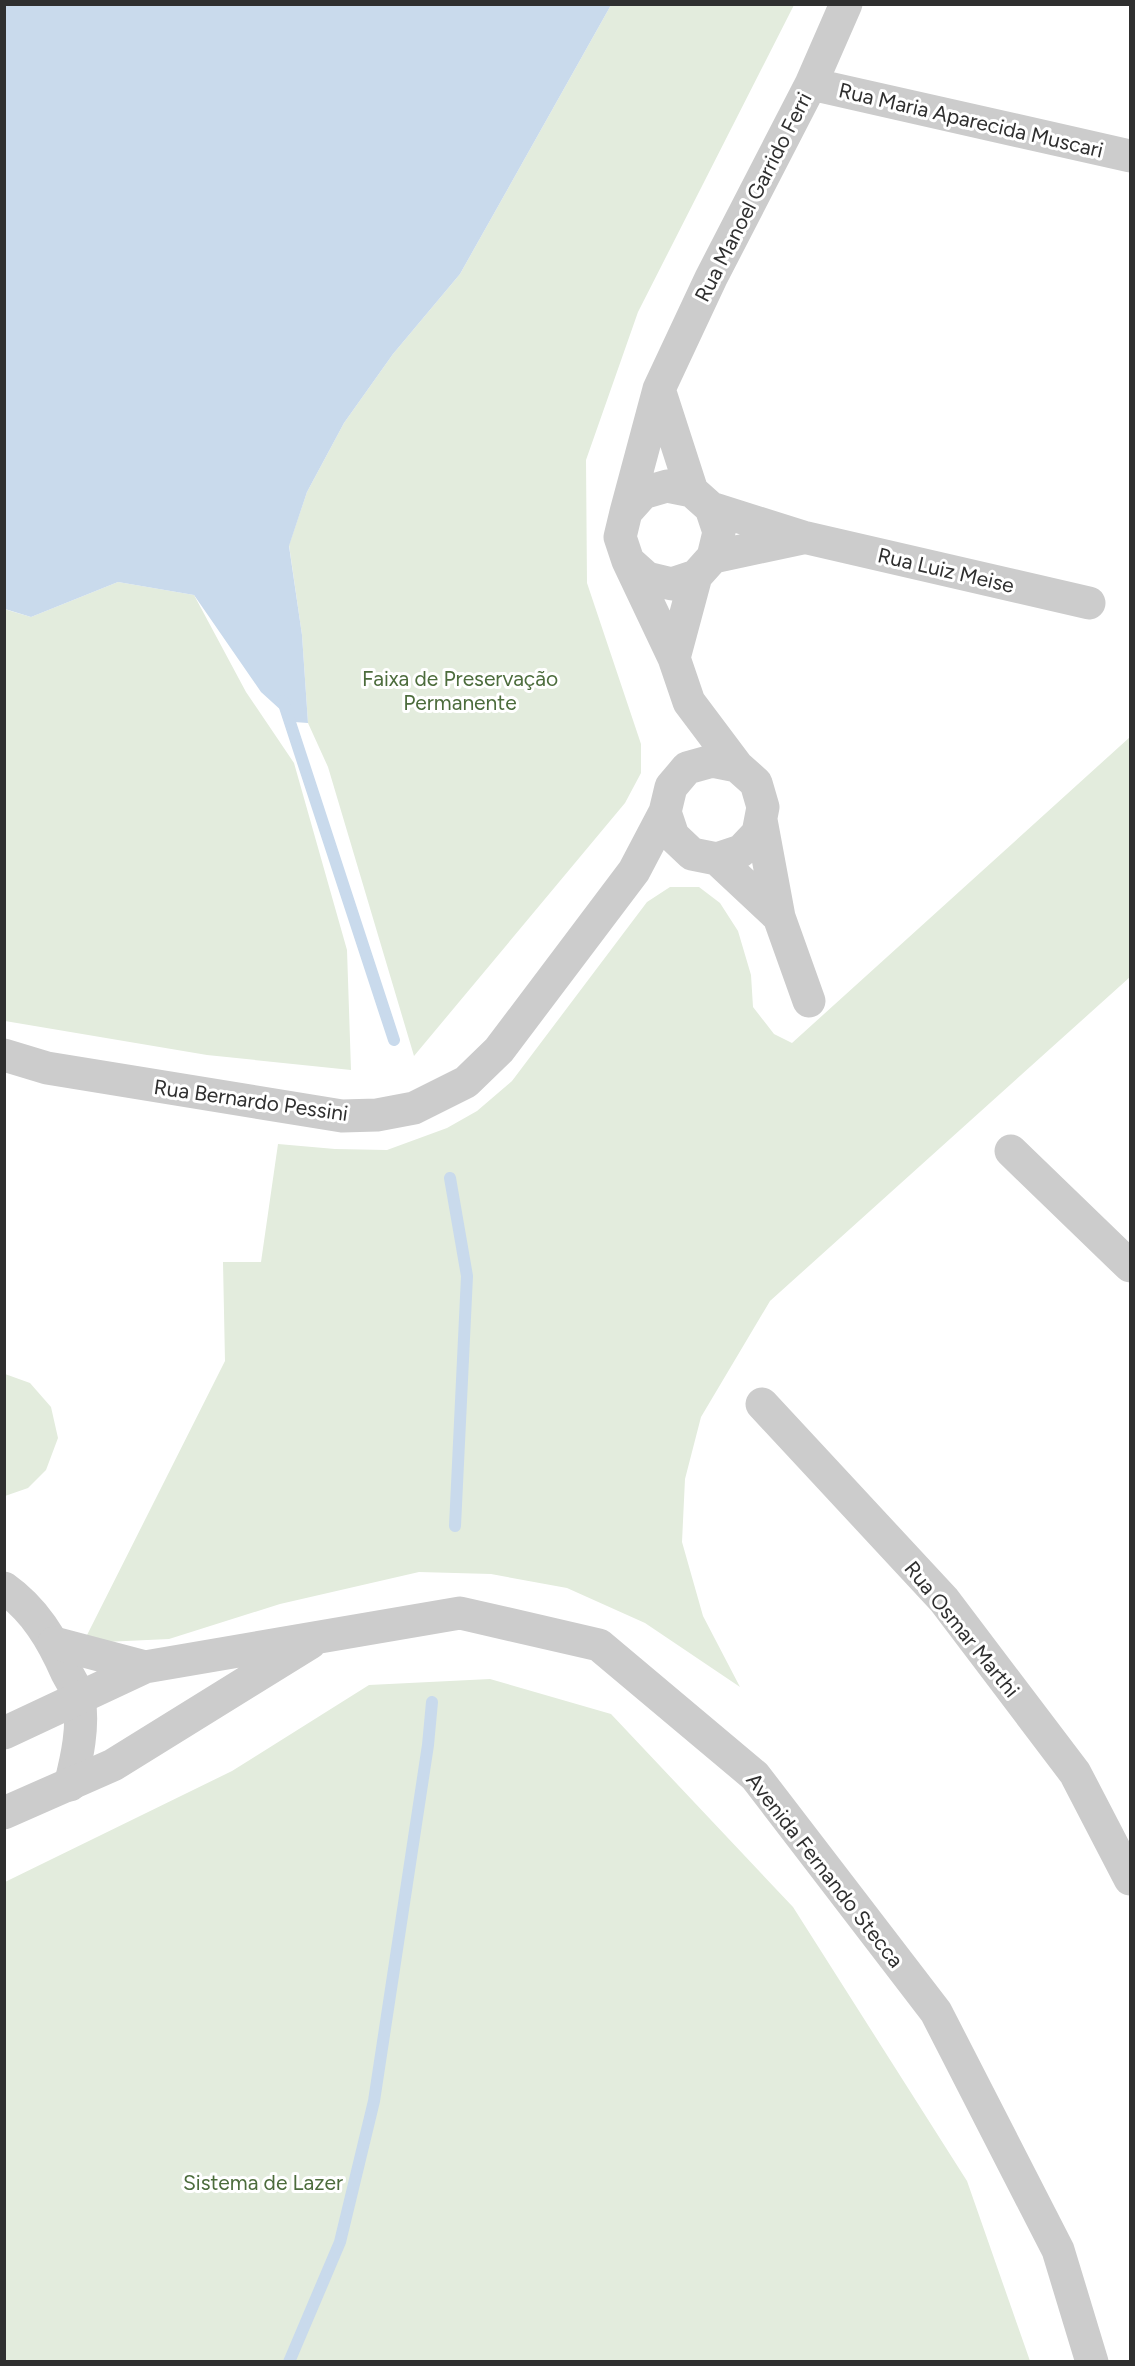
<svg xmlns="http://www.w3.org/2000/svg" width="1135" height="2366" viewBox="0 0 1135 2366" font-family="Figtree,sans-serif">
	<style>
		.green { fill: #e3ecdd }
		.water { fill: #c9daec }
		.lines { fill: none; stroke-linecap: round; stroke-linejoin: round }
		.stream { stroke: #c9daec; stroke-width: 12 }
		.minor { stroke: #ccc; stroke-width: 33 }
		.tertiary { stroke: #ccc; stroke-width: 33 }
		.labels { text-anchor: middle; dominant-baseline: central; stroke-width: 6; stroke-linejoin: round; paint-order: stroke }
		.street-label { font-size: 21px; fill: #2f2f2f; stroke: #fff }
		.park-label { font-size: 21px; fill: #4c6c3c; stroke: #fff }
	</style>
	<rect width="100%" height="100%" fill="#fff"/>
	<path class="green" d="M611 5H794L638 312 586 460 587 583 641 744V773L625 803 414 1056 328 767 308 723 302 635 289 545 307 492 344 423 393 354 460 274Z
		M118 582 194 595 246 692 294 763 347 950 351 1070 207 1055 5 1021 4 609 31 617Z
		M1130 737V977L770 1301 701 1417 685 1479 682 1542 703 1616 740 1687 645 1623 567 1588 491 1574 419 1572 280 1604 169 1639 83 1643 225 1361 223 1262H261L278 1144 335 1149 387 1150 447 1128 477 1111 512 1081 647 902 670 887H699L720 903 738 931 751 975 753 1007 774 1034 792 1043Z
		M5 1374 30 1383 51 1407 58 1438 46 1470 28 1488 5 1496Z
		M490 1679 611 1714 793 1907 967 2181 1030 2361H5V1882L232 1771 369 1685Z"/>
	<path class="water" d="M4 5H611L460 274 393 354 344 423 307 492 289 546 302 635 308 723 294 722 261 692 194 595 118 582 31 617 5 609Z"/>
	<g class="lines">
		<path class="stream" d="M283 701 394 1040
			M450 1178 467 1276 455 1526
			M289 2362 340 2242 374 2101 428 1745 432 1702"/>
		<path class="minor" d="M811 84 1130 156
			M659 389 692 491 711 508 719 532 713 557 696 576 672 584 647 578 628 561 620 537 626 512 643 493 667 486 692 491
			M711 508 803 537 1089 603
			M626 512 659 389 711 278 811 84 846 4
			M713 557 802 538
			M628 561 674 658 689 702 737 766 756 783 763 807 758 833 741 851 717 859 692 854 673 836 665 812 671 787 687 768 712 761 737 766
			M674 658 696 576
			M761 820 779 917 809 1001
			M717 859 779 917
			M4 1055 47 1068 342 1116 377 1115 414 1108 466 1082 499 1050 634 871 665 812
			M1011 1151 1130 1266
			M762 1404 944 1600 1075 1773 1130 1879
			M4 1588C35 1610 52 1639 67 1673 71 1680 77 1690 79 1698 84 1726 77 1758 70 1785"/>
		<path class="tertiary" d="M54 1643 145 1667
			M4 1733 145 1667 460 1613 599 1645 755 1776 936 2012 1058 2250 1092 2362
			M4 1813 113 1765 310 1643"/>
	</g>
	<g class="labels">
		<g class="street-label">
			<text transform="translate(971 120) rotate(13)">Rua Maria Aparecida Muscari</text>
			<text transform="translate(753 197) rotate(-63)">Rua Manoel Garrido Ferri</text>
			<text transform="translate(946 570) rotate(13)">Rua Luiz Meise</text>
			<text transform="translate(251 1100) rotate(8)">Rua Bernardo Pessini</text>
			<text transform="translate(962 1629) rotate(51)">Rua Osmar Marthi</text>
			<text transform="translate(825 1870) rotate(52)">Avenida Fernando Stecca</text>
		</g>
		<g class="park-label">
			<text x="460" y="678">Faixa de Preservação<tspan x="460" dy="24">Permanente</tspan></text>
			<text x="263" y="2182">Sistema de Lazer</text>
		</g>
	</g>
	<rect width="1135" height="2366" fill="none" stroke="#2f2f2f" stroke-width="12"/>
</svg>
